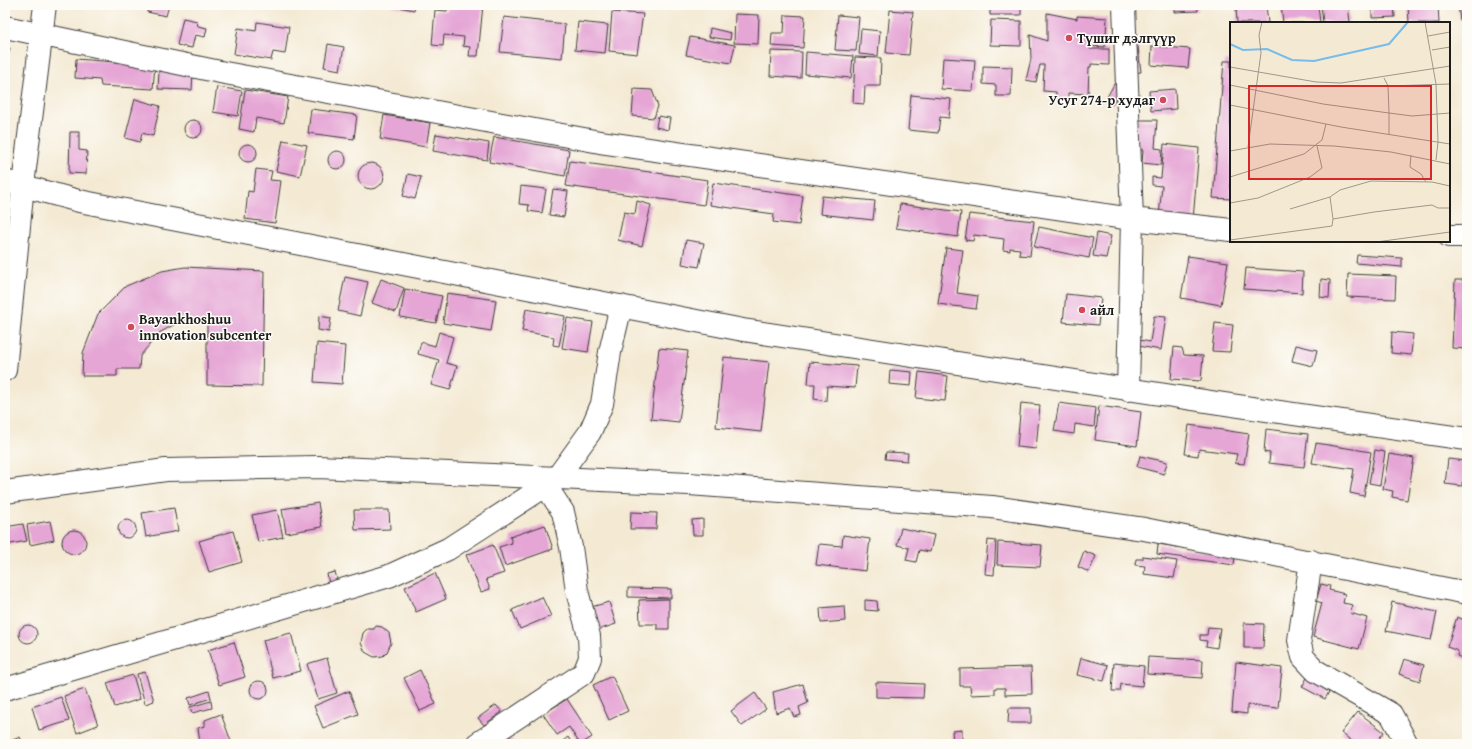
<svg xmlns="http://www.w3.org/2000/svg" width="1472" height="749" viewBox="0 0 1472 749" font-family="'Gentium Book Plus',serif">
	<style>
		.building { fill: #e5a5d5 }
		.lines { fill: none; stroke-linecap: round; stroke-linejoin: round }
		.minor-casing { stroke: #3c3b38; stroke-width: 24 }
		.minor { stroke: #fff; stroke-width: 22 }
		.poi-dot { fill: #d1495b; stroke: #fdfcf7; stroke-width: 1.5 }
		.labels { text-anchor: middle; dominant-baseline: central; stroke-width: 3; stroke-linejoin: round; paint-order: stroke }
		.poi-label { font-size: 14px; font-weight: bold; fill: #1c1c1c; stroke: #fdfcf7; text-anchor: start }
		.inset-river { fill: none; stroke: #76bced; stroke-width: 2 }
		.inset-road { fill: none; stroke: #9e988a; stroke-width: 1 }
		.view { fill: #d62828; fill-opacity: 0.15; stroke: #d62828; stroke-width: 2 }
		.inset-edge { fill: none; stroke: #1c1c1c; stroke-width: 2 }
	</style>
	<rect width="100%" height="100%" fill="#fdfcf7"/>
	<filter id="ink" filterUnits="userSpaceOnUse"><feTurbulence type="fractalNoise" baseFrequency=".025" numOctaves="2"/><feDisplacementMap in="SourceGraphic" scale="8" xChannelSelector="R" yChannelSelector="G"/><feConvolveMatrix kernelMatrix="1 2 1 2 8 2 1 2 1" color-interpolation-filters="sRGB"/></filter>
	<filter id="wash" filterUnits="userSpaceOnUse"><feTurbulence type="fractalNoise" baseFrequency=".012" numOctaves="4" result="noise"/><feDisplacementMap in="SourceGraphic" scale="16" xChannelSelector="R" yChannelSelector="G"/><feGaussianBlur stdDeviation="0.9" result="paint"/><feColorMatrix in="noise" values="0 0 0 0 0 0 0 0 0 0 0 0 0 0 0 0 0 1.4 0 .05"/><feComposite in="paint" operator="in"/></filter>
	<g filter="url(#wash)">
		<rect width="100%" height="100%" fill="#f4ead4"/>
		<g id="blocks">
			<path class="building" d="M148 5H169L166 16 147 12Z
				M389 5H415L414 10Z
				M448 5H483L478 56H469L470 47 463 46 464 37 444 35 443 46 432 45 435 10 447 11Z
				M990 5H1021V15H990Z
				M1175 5H1197L1198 11 1175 12Z
				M1256 5H1266L1268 23H1237L1236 7Z
				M1281 5H1318L1320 23H1283Z
				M1321 5H1348L1350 22 1323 23Z
				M1372 5H1394L1395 17 1372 18Z
				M1408 5H1438L1439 23H1409Z
				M1458 5H1467V19L1460 20Z
				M890 10 913 12 909 55 886 53Z
				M612 12 643 14 637 54 609 51Z
				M1047 13 1077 19V16L1107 18 1105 47 1090 46V49H1109V65L1091 64V67H1089L1088 94 1068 93V100L1056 99V92L1043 91 1044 65H1040L1036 82 1026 80 1031 59 1030 35 1047 41Z
				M735 14 759 15 758 44 734 43Z
				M785 15 805 16 803 48 771 46 772 33H784Z
				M838 15 859 17 856 51 835 50Z
				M504 17 565 24 562 58 500 52Z
				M183 18 197 21 198 26 207 28 205 37 195 35 192 48 177 45Z
				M991 20 1021 21V46L990 45Z
				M257 22 289 27 285 54 273 52 271 60 234 54 238 28 256 31Z
				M578 22 608 25 605 53 575 50Z
				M710 28 731 33 730 40 709 37Z
				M861 29 880 31 878 56 859 54Z
				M690 37 735 45 731 63 686 55Z
				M328 44 344 47 340 70 324 67Z
				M1152 46 1190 49 1188 68 1151 65Z
				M5 47 10 48 6 64H5Z
				M1138 47 1141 72 1131 73 1128 48Z
				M771 51 802 52 801 78 770 76Z
				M806 52 853 56 851 78 805 74Z
				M855 57 881 58 880 86H865L864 104 853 103Z
				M943 58 975 60 973 91 941 89Z
				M76 59 155 65 153 89 101 86 100 80 75 78Z
				M1224 61H1231V199L1213 198Z
				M983 66 1012 67 1011 96H996V85L983 84Z
				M159 71 193 72 192 90 158 89Z
				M1119 75 1125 79 1112 105 1106 99Z
				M217 87 242 91 238 116 213 112Z
				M634 89 652 90 658 106 654 118 632 116Z
				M1175 89 1176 109 1151 111 1149 91Z
				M245 90 288 97 284 123 256 118 254 132 239 129Z
				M911 95 951 99 949 118 940 117 938 133 908 130Z
				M135 99 160 106 153 136 142 133 140 142 125 138Z
				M311 109 357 115 354 139 308 133Z
				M384 115 430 123 426 147 380 139Z
				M658 116 670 118 668 130 656 127Z
				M1137 120H1157L1155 148 1162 149 1161 165 1142 163 1143 150H1136Z
				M184 129a9 9 0 1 1 18 0a9 9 0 1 1-18 0Z
				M70 132H79V150L87 151 86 174 69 173Z
				M436 134 489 143 487 160 433 151Z
				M494 137 569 150 565 176 489 162Z
				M283 140 307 145 300 176 276 171Z
				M1164 144 1199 148 1193 220 1159 216 1162 186 1152 185V177L1161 178Z
				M239 153a9 9 0 1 1 18 0a9 9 0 1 1-18 0Z
				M328 160a9 9 0 1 1 18 0a9 9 0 1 1-18 0Z
				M570 161 708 180 704 205 566 186Z
				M358 176a13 13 0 1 1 26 0a13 13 0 1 1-26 0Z
				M256 169 272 171 270 180 281 181 275 223 245 219 248 191 253 192Z
				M408 174 421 177 415 199 403 196Z
				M713 183 803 196 799 225 773 222 774 214 710 205Z
				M521 186 546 189 542 213 528 211 529 205 519 204Z
				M553 189 568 191 564 217 549 215Z
				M822 196 875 201 873 220 820 214Z
				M637 201 651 205 642 246 618 240 624 212 635 214Z
				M900 204 961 212 958 237 896 228Z
				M969 214 1034 221 1030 256 1019 255 1020 249 1010 248V251L1003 250 1004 239 974 235 973 241 965 240Z
				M1039 227 1093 238 1089 258 1034 247Z
				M1097 233 1111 236 1106 258 1093 256Z
				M686 240 704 243 699 267 682 264Z
				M946 248 963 250 957 293 978 296 976 309 938 304Z
				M1357 255 1402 258V267L1356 263Z
				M1188 256 1228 262 1221 305 1181 298Z
				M185 267 264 271 262 386 207 385V322H179L159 333 140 356 139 369H117V376H82L83 353 98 314 126 286 162 271Z
				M1246 268 1303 272 1302 293 1244 289Z
				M1348 274 1396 276 1395 299 1347 297Z
				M345 277 368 282 360 316 338 311Z
				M381 279 404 288 396 312 372 303Z
				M1321 279 1330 280 1329 298 1320 297Z
				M1455 280H1467V349L1452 348Z
				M405 289 442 296 436 323 400 317Z
				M447 293 496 300 491 331 443 323Z
				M1066 294 1101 298 1098 325 1063 322Z
				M526 309 565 316 559 346 553 345 554 337 522 331Z
				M319 316 331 318 329 332 318 330Z
				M1154 316 1166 317 1161 350 1138 346 1139 340 1150 342Z
				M567 318 593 322 588 352 562 348Z
				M1215 323 1233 325 1230 352 1212 351Z
				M439 332 453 337 446 363 457 366 450 390 431 385 439 360 418 354 421 342 435 346Z
				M1392 332 1413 334 1411 355 1391 353Z
				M317 343 345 346 342 384 314 382Z
				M1296 345 1317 350 1313 366 1292 361Z
				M1174 347 1182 348 1184 355 1203 356 1201 381 1171 379Z
				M659 348 688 351 679 422 651 419Z
				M724 357 769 362 761 432 716 427Z
				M810 362 857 366 855 388 827 386 826 401 814 399 815 384H808Z
				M890 370 912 372 911 386 889 384Z
				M919 372 948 376 945 401 916 398Z
				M1021 403 1040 405 1036 449 1017 447Z
				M1059 403 1096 408 1094 427 1075 424 1074 434 1054 431Z
				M1099 406 1141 412 1137 446 1095 440Z
				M1189 425 1249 434 1244 464 1235 463 1237 454 1199 449 1198 456 1185 454Z
				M1266 429 1308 434 1304 467 1269 463 1270 453 1264 452Z
				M1316 443 1371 452 1364 496 1350 493 1354 469 1312 463Z
				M1375 450 1385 452 1380 485 1369 483Z
				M886 452 908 453 907 461 885 459Z
				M1389 454 1414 458 1407 500 1392 497 1393 491 1383 489Z
				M1140 456 1167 462 1164 474 1137 467Z
				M1448 459 1467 461V482H1462V486L1445 484Z
				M318 503 322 527 286 533 282 509Z
				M174 508 178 531 146 537 142 513Z
				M277 510 283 537 258 542 252 515Z
				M354 510H389L390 529 355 530Z
				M631 512 657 513 656 529H630Z
				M703 519V535H693L692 520Z
				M118 529a9 9 0 1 1 18 0a9 9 0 1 1-18 0Z
				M50 521 54 540 30 545 27 525Z
				M23 524 27 541 5 545V527Z
				M545 525 553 549 505 566 499 547 512 543 510 537Z
				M901 528 934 535 930 552 919 550 916 562 906 560 909 548 897 545Z
				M62 542a12 12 0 1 1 24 0a12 12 0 1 1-24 0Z
				M233 531 242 562 209 572 199 541Z
				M843 535 870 539 866 571 816 565 819 544 842 546Z
				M988 540 996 541 994 575 985 574Z
				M998 542 1042 545 1040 567 997 565Z
				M1158 544 1235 556 1234 565 1157 554Z
				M493 545 504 573 486 579 490 589 481 592 466 555Z
				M1084 551 1096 556 1089 572 1078 567Z
				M1143 556 1177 561 1174 578 1144 574 1145 566 1135 565 1136 559H1143Z
				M335 572 338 582 329 584 327 574Z
				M435 573 446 599 416 612 405 587Z
				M1321 584 1330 586 1329 590 1345 594 1343 603 1353 605 1350 613 1367 618 1359 649 1313 637 1322 603 1316 601Z
				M628 588 671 589V598L628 597Z
				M542 597 551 616 520 629 512 610Z
				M669 599V629H657V624H640L639 600Z
				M865 600 877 601 878 611 865 610Z
				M609 602 616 624 598 630 591 607Z
				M1392 602 1437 612 1431 640 1386 631Z
				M844 606 845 621 821 623 820 608Z
				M1457 617 1467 621V660L1457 656 1458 651 1447 647Z
				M1244 623 1264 624 1263 648H1244Z
				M19 634a9 9 0 1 1 18 0a9 9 0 1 1-18 0Z
				M376 626 382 627 389 633 391 643 387 652 383 656 374 657 365 652 361 643 363 633 367 629H374Z
				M1208 627 1220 628 1217 648 1206 646 1207 641 1200 640V635H1207Z
				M291 633 301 671 273 678 263 640Z
				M234 642 245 677 219 685 208 650Z
				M1148 657 1203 660 1202 678 1147 674Z
				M327 658 337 693 318 699 307 664Z
				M1081 658 1108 665 1104 681 1077 675Z
				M1404 659 1424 665 1420 681 1399 674Z
				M1236 662 1282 668 1278 708 1247 705V714L1232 712Z
				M1114 663 1144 666 1142 686 1121 684 1120 691H1112Z
				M1031 667 1032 694 1005 695V688H995V694L971 695 970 686H960V669Z
				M420 670 436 704 420 711 404 678Z
				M145 672 154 701 145 704 137 674Z
				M1309 674 1331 688 1325 699 1302 687Z
				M133 675 140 699 115 707 107 683Z
				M612 676 628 711 609 720 593 685Z
				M250 690a9 9 0 1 1 18 0a9 9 0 1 1-18 0Z
				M876 682 924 684 923 698 876 697Z
				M803 684 808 703 799 707 801 715 794 717 790 708 776 713 773 692Z
				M85 689 98 725 77 733 64 696Z
				M209 691 211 698 190 705 188 698Z
				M349 691 358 714 323 728 314 706Z
				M755 693 766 709 742 726 731 711Z
				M61 697 69 721 39 730 32 707Z
				M567 699 592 737 581 744H580L569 727 557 735 543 714Z
				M211 701 212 708 192 713 190 707Z
				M496 705 502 712 484 725 478 718Z
				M1009 708H1031V723H1008Z
				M1358 712 1384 732 1375 744H1356L1341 733Z
				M221 714 232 744H200L198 728 205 726V720Z
				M962 730V743H953L952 731Z
				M509 736 515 744H499Z
				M20 737 23 744H9L8 742Z
				M568 737 572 744H559Z"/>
		</g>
	</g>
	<g filter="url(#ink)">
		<use href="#blocks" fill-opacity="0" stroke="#3c3b38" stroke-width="1"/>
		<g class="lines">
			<g class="minor-casing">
				<path id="minor" d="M1124 5 1132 219 1231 230
					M5 27 225 73 600 142 1132 219 1128 390
					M5 181 79 201 743 330 1218 403 1467 439
					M1449 236H1467
					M5 370 23 185 45 5
					M5 492 166 470 318 467 689 484 992 507 1144 529 1467 593
					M1311 561 1299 640 1303 657 1316 671 1391 714 1407 744
					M5 689 389 576 448 549 556 479 590 432 602 404 610 352 621 306
					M477 744 584 673 590 658 589 636 577 591 571 547 563 512 546 486"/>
			</g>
			<use href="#minor" class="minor"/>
		</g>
	</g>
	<g class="poi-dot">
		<circle cx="1069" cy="38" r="4"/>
		<circle cx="1163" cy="100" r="4"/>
		<circle cx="1082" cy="310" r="4"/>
		<circle cx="131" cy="327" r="4"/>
	</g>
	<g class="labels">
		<g class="poi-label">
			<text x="1077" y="38">Түшиг дэлгүүр</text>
			<text x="1155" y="100" text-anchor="end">Усуг 274-р худаг</text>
			<text x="1090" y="310">айл</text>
			<text x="139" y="319">Bayankhoshuu<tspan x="139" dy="16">innovation subcenter</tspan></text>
		</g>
	</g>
	<g transform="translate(1230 22)">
		<rect width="220" height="220" fill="#f4ead4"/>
		<path class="inset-river" d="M0 22 13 28 37 27 62 38 84 39 159 22 178 0"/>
		<path class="inset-road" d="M195 0 206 62 208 120 206 138M198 14 220 10M202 28 220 25M0 45 86 60 111 61 220 44M154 56 158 64 159 91 182 94 220 91M0 63 93 82 159 91V112M158 64 220 62M0 83 111 105 220 122M18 125 31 31 29 13 32 0M0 129 40 122 104 124 161 130 220 142M181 133 180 145 191 152 196 160M0 155 74 132 92 118 96 102M100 175 103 197M0 181 28 176 80 155 92 146 87 124M60 187 100 175 110 168 141 159 202 160 220 164M0 218 102 204 103 197 144 190 202 183 208 186H220M146 220 220 210"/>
		<path class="view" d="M19 64H201V157H19Z"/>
		<rect width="220" height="220" class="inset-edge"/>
	</g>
	<rect width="1472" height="749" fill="none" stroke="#fdfcf7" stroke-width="20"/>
</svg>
